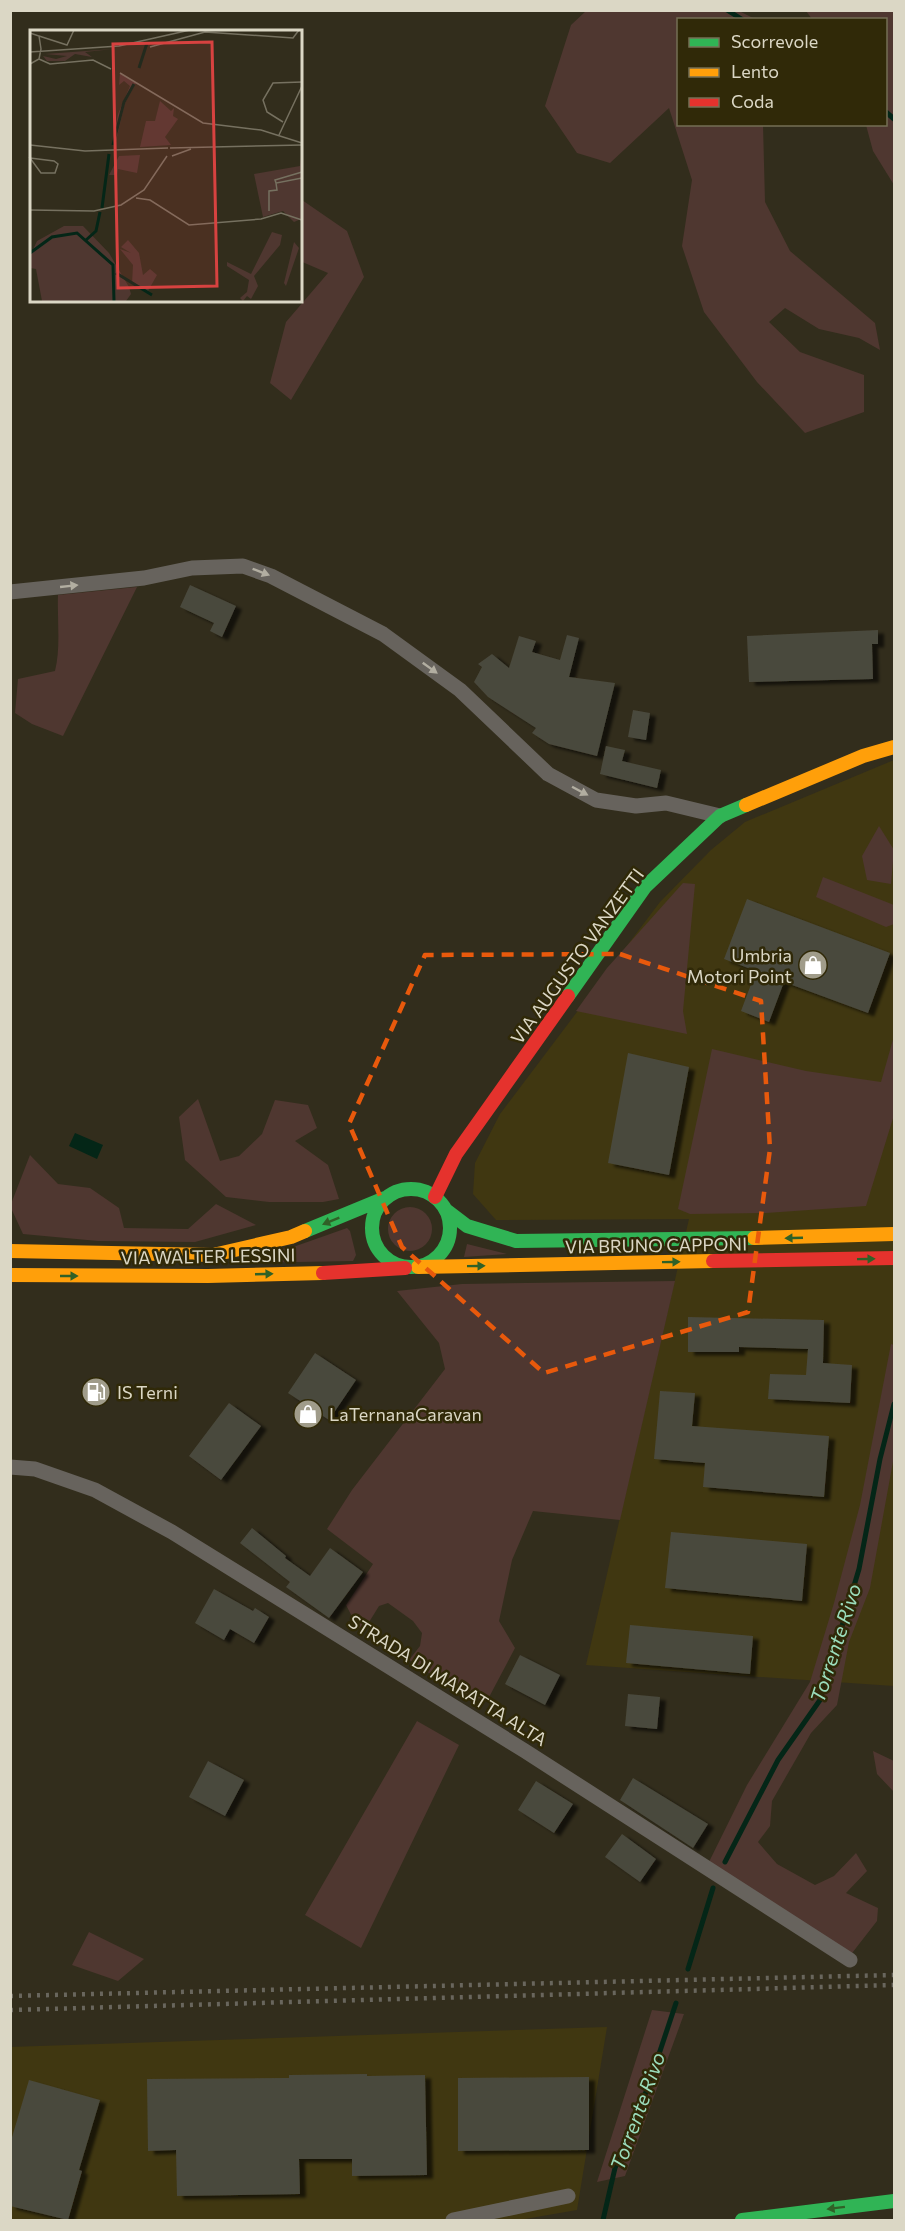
<svg xmlns="http://www.w3.org/2000/svg" width="905" height="2231" viewBox="0 0 905 2231" font-family="Commissioner,sans-serif">
	<style>
		.built { fill: #403711 }
		.green { fill: #4f3730 }
		.water { fill: #042617 }
		.lines { fill: none; stroke-linecap: round; stroke-linejoin: round }
		.stream { stroke: #042617; stroke-width: 5 }
		.building { fill: #4a493c; filter: url(#shadow) }
		.street { stroke: #67635d; stroke-width: 15 }
		.fast { stroke: #30b455; stroke-width: 14 }
		.slow { stroke: #ff9f0a; stroke-width: 14 }
		.jam { stroke: #e5322d; stroke-width: 14 }
		.rail { stroke: #69665d; stroke-width: 4.5; stroke-dasharray: 3 6; stroke-linecap: butt }
		.oneway { fill: #b2aea1 }
		.oneway2 { fill: #306127 }
		.marked { fill: none; stroke: #e8590c; stroke-width: 4.5; stroke-dasharray: 12 8; stroke-linejoin: round }
		.labels { text-anchor: middle; dominant-baseline: central; stroke-width: 5; stroke-linejoin: round; paint-order: stroke }
		.poi-label { font-size: 18px; fill: #dbd7c5; stroke: #302908; text-anchor: start }
		.street-label { font-size: 18px; fill: #dbd7c5; stroke: #302908 }
		.water-label { font-size: 20px; font-style: italic; fill: #9bddbc; stroke: #302908 }
		.inset-river { fill: none; stroke: #042617; stroke-width: 3 }
		.inset-road { fill: none; stroke: #767160; stroke-width: 1.5 }
		.view { fill: #d74240; fill-opacity: 0.15; stroke: #d74240; stroke-width: 3 }
		.inset-edge { fill: none; stroke: #dbd7c5; stroke-width: 3 }
	</style>
	<defs>
		<filter id="shadow"><feDropShadow dx="6" dy="3.5" stdDeviation="1.5" flood-color="#0009"/></filter>
	</defs>
	<rect width="100%" height="100%" fill="#322d1c"/>
	<path class="built" d="M894 760V1686L586 1665 689 1219 496 1220 473 1194 475 1163 500 1114 660 902 711 850 745 822Z
		M607 2027 577 2210 519 2220H11L10 2047Z"/>
	<path class="green" d="M586 11H739L755 19 678 20V124L763 125 765 202 790 251 875 323 880 350 859 338 819 329 785 308 769 322 800 352 864 375V412L805 433 757 382 704 312 682 246 692 180 669 108 610 163 577 153 545 106 571 25Z
		M806 11H894V185L873 151 866 125 886 124V20L812 19Z
		M302 200 347 231 364 277 291 400 270 383 286 322 328 273 300 261Z
		M137 587 63 736 32 724 15 713 18 679 55 671C61 647 57 620 58 595Z
		M879 826 894 850 891 884 867 880 862 856Z
		M823 877 894 905V924L886 927 816 897Z
		M683 883 695 884 683 1011 687 1034 576 1011 607 968Z
		M894 1036V1115L866 1206 766 1213 690 1214 678 1209 712 1049 806 1071 881 1082Z
		M198 1099 220 1161 239 1156 262 1134 275 1100 308 1105 317 1128 295 1141 328 1165 339 1199 323 1202H269L226 1197 185 1160 179 1117Z
		M30 1155 58 1184 90 1188 119 1208 124 1228 188 1229 216 1204 256 1225 195 1242 98 1241 23 1234 11 1208V1204Z
		M388 1229a22 22 0 1 1 44 0a22 22 0 1 1-44 0Z
		M347 1228 350 1231 356 1255 353 1261 246 1263 244 1257 296 1246Z
		M467 1244 507 1254 464 1257Z
		M675 1281 620 1520 533 1511 512 1560 499 1621 515 1648 487 1701 458 1692 409 1660 420 1646 422 1633 413 1621 388 1603 379 1606 366 1627 358 1628 346 1605 373 1564 327 1529 352 1490 445 1369 439 1343 397 1291 462 1284Z
		M891 1344 894 1345V1456L870 1588 849 1642 837 1705 811 1733 772 1801 770 1826 758 1842 777 1864 815 1885 834 1876 856 1853 867 1871 846 1893 878 1908 877 1921 849 1957 706 1868 747 1785 810 1682 834 1603 860 1505Z
		M417 1721 459 1745 361 1948 305 1915Z
		M873 1751 894 1761V1792L877 1774Z
		M89 1932 144 1959 118 1981 72 1965Z
		M652 2010 684 2014 625 2176 597 2182Z"/>
	<path class="water" d="M75 1133 103 1145 97 1159 69 1146Z"/>
	<g class="lines">
		<path class="stream" d="M727 10 743 20
			M886 112 894 119
			M725 1862 778 1760 820 1700 859 1569 880 1459 894 1404
			M688 1969 713 1888
			M603 2220 615 2168 648 2087 676 2003"/>
	</g>
	<path class="building" d="M190 585 236 606 222 637 210 631 214 623 180 607Z
		M878 630V644H872L873 679 749 682 747 636Z
		M567 635 579 638 569 677 615 683 597 756 549 744 532 733 536 728 488 697 474 682 482 667 478 664 492 654 509 668 519 636 536 641 532 652 560 660Z
		M633 710 650 713 646 740 628 737Z
		M606 746 625 750 622 761 661 770 657 788 600 774Z
		M747 899 890 953 868 1013 784 982 769 1022 741 1011 756 971 724 959Z
		M628 1053 689 1067 669 1175 608 1163Z
		M688 1317 824 1320 823 1363 852 1365 850 1403 768 1399 770 1374 806 1375 808 1349 739 1347V1352H688Z
		M315 1353 356 1380 329 1420 288 1393Z
		M660 1391 695 1393 692 1426 829 1436 824 1497 703 1487 705 1463 654 1459Z
		M229 1403 261 1426 221 1480 189 1456Z
		M252 1528 286 1556 285 1558 310 1576 330 1548 363 1572 329 1618 286 1587 290 1582 240 1543Z
		M671 1532 807 1544 802 1601 665 1588Z
		M214 1589 253 1611 255 1608 269 1617 254 1643 230 1629 224 1640 195 1623Z
		M630 1625 753 1636 750 1674 626 1663Z
		M520 1655 560 1675 545 1705 505 1684Z
		M628 1694 660 1697 657 1729 625 1726Z
		M208 1761 244 1780 225 1816 189 1797Z
		M633 1778 708 1824 693 1848 620 1800Z
		M536 1781 573 1804 554 1833 518 1810Z
		M622 1834 656 1859 640 1882 605 1857Z
		M367 2074V2076L425 2075 427 2175 352 2176V2159H299L300 2194 177 2196 176 2150 148 2151 147 2079 289 2078V2075Z
		M589 2077V2150L458 2151V2078Z
		M29 2080 100 2100 79 2170 82 2171 68 2220 10 2206V2144Z"/>
	<g class="lines">
		<path class="street" d="M10 592 144 578 192 568 243 566 271 576 383 634 460 690 548 774 596 800 636 806 666 803 720 816
			M10 1467 35 1469 95 1490 172 1532 525 1751 850 1960
			M453 2220 568 2196"/>
		<path class="fast" d="M568 996 645 887 720 816 746 805
			M372 1228a39 39 0 1 1 78 0a39 39 0 1 1-78 0Z
			M446 1210 467 1226 516 1241 754 1238
			M305 1231 385 1198
			M742 2220 894 2201"/>
		<path class="slow" d="M746 805 863 756 894 747
			M754 1238 894 1234
			M10 1251 213 1255 291 1237 305 1231
			M418 1267 713 1261
			M10 1275 208 1276 323 1273"/>
		<path class="jam" d="M435 1197 456 1154 568 996
			M713 1261 894 1258
			M323 1273 405 1268"/>
		<path class="rail" d="M10 1996 894 1975
			M10 2010 894 1985"/>
	</g>
	<defs><path id="oneway-solid" d="M-6-.8H1V-3.2L6.5 0L1 3.2V.8H-6Z" transform="scale(1.5)"/></defs>
	<g class="oneway">
		<use href="#oneway-solid" transform="translate(261 572) rotate(21)"/>
		<use href="#oneway-solid" transform="translate(69 586) rotate(-6)"/>
		<use href="#oneway-solid" transform="translate(430 668) rotate(36)"/>
		<use href="#oneway-solid" transform="translate(580 791) rotate(28)"/>
	</g>
	<g class="oneway2">
		<use href="#oneway-solid" transform="translate(331 1221) rotate(158)"/>
		<use href="#oneway-solid" transform="translate(794 1238) rotate(178)"/>
		<use href="#oneway-solid" transform="translate(866 1259) rotate(-1)"/>
		<use href="#oneway-solid" transform="translate(671 1262) rotate(-1)"/>
		<use href="#oneway-solid" transform="translate(476 1266) rotate(-1)"/>
		<use href="#oneway-solid" transform="translate(264 1274) rotate(-2)"/>
		<use href="#oneway-solid" transform="translate(69 1276)"/>
		<use href="#oneway-solid" transform="translate(836 2208) rotate(173)"/>
	</g>
	<path class="marked" d="M620 954 761 1001 770 1149 748 1312 544 1373 402 1247 349 1124 425 955Z"/>
	<defs>
		<g id="shop-disc" transform="scale(1.5)"><circle r="9.5" fill="#a09c8a" stroke="#302908"/><path d="M-5-2.5h2.3a2.7 3.5 0 0 1 5.4 0H5L5.5 6h-11ZM-1.5-2.5h3a1.5 2.3 0 0 0-3 0Z" fill="#fff"/></g>
		<g id="fuel-disc" transform="scale(1.5)"><circle r="9.5" fill="#a09c8a" stroke="#302908"/><path d="M-5.5-6h7V0h2V4h1.3V-2.5L3-4.5l.8-.8L6-3V5H2.5V1h-1V6h-7ZM-4.2-4.7v3.2H.2V-4.7Z" fill="#fff"/></g>
	</defs>
	<g fill-rule="evenodd">
		<use href="#shop-disc" x="813" y="965"/>
		<use href="#fuel-disc" x="96" y="1392"/>
		<use href="#shop-disc" x="308" y="1414"/>
	</g>
	<g class="labels">
		<g class="poi-label">
			<text x="792" y="955" text-anchor="end">Umbria<tspan x="792" dy="21">Motori Point</tspan></text>
			<text x="117" y="1392">IS Terni</text>
			<text x="329" y="1414">LaTernanaCaravan</text>
		</g>
		<g class="street-label">
			<text transform="translate(577 956) rotate(-54)">VIA AUGUSTO VANZETTI</text>
			<text transform="translate(656 1245) rotate(-1)">VIA BRUNO CAPPONI</text>
			<text transform="translate(208 1256) rotate(-1)">VIA WALTER LESSINI</text>
			<text transform="translate(448 1680) rotate(32)">STRADA DI MARATTA ALTA</text>
		</g>
		<g class="water-label">
			<text transform="translate(835 1643) rotate(-72)">Torrente Rivo</text>
			<text transform="translate(637 2111) rotate(-70)">Torrente Rivo</text>
		</g>
	</g>
	<g transform="translate(30 30)">
		<rect width="272" height="272" fill="#322d1c"/>
		<path d="M83 19 55 22 62 27 45 24 35 31H17L13 26 26 29 37 26 15 24ZM90 43 106 53 95 73 86 111 83 110 88 84 100 56 94 51 89 55ZM130 71 141 81 144 78 143 86 148 89 135 107 141 115 110 117 116 91H125ZM110 125 107 143 88 139 87 145H79L89 126ZM271 127V189L264 192 253 181 233 187 224 144 270 136ZM34 196H53L79 223 99 257 101 264 96 271H12L6 239 0 238V226L7 211ZM242 202 252 205 250 215 224 246 228 256 221 269 217 266 213 271 210 268 217 262 219 250 197 236V232L221 244ZM98 210 109 223 113 245 120 239 127 245 118 261 102 254 103 235 90 219 101 223 91 217ZM264 212 269 218 256 256 254 253Z" fill="#4f3730"/>
		<path class="inset-river" d="M109 38 117 13M83 115 94 72 104 54M72 178 79 124M56 210 66 201 70 182M0 223 22 207 47 203 83 235 84 271M86 243 122 265"/>
		<path class="inset-road" d="M0 3 9 6 11 19 9 29 0 34M9 6 37 15 44 0M120 17 175 2 263 8 269 0M0 22 89 16 160 0M9 29 20 34 63 30 81 39M90 43 173 93 231 100 272 113M253 92 237 82 233 70 243 53 272 52M249 105 272 56M0 115 55 121 138 118M140 118 272 115M142 126 161 119M0 128 24 131 28 134 25 143H11ZM246 153 245 150 272 142M106 168 120 170 159 195 231 189 251 183 272 190M0 180 64 181 91 175 114 160 137 126M239 181V161L247 160 246 153 272 148"/>
		<path class="view" d="M182 12 187 256 88 258 83 14Z"/>
		<rect width="272" height="272" class="inset-edge"/>
	</g>
	<rect width="905" height="2231" fill="none" stroke="#dbd7c5" stroke-width="24"/>
	<rect x="677" y="18" width="210" height="108" fill="#302908" stroke="#746f54" stroke-width="1.5"/>
	<rect x="689" y="38" width="30" height="9" fill="#30b455" stroke="#746f54" stroke-width="1.5"/>
	<text x="731" y="48" font-size="18" fill="#dbd7c5">Scorrevole</text>
	<rect x="689" y="68" width="30" height="9" fill="#ff9f0a" stroke="#746f54" stroke-width="1.5"/>
	<text x="731" y="78" font-size="18" fill="#dbd7c5">Lento</text>
	<rect x="689" y="98" width="30" height="9" fill="#e5322d" stroke="#746f54" stroke-width="1.5"/>
	<text x="731" y="108" font-size="18" fill="#dbd7c5">Coda</text>
</svg>
